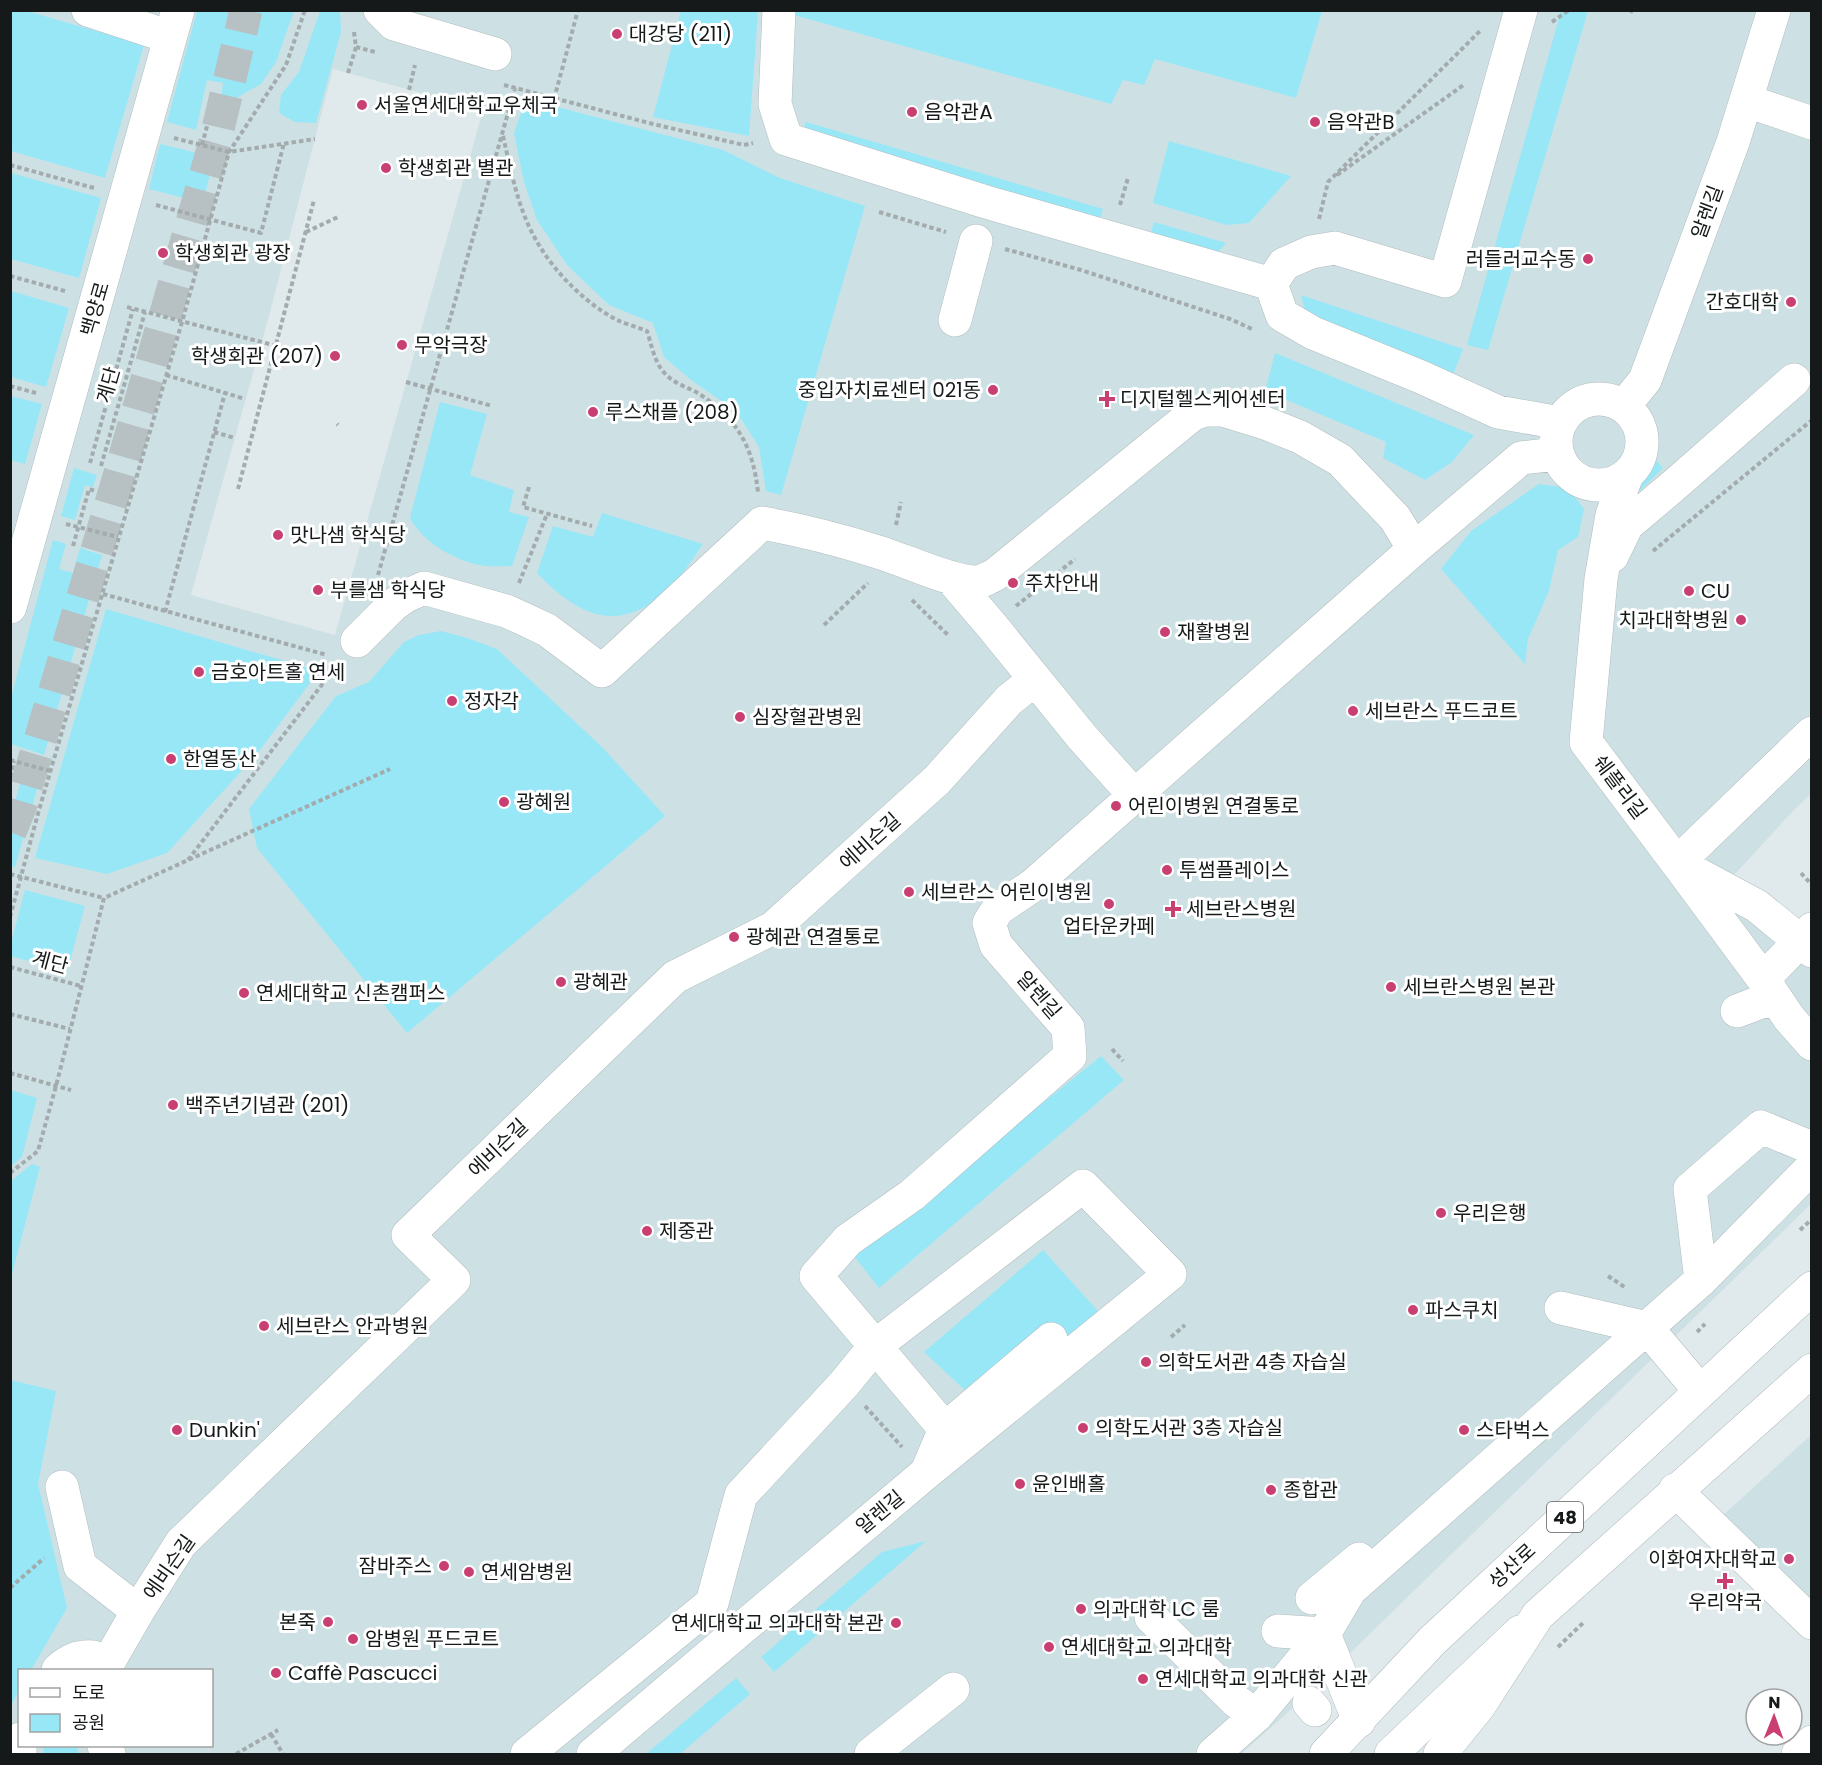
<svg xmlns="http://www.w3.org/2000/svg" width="1822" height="1765" viewBox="0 0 1822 1765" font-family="Poppins,'Noto Sans KR',sans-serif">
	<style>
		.built { fill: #cde1e5; fill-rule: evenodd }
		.green { fill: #97e7f7 }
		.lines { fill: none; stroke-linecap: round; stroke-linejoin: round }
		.minor-tunnel { stroke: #b7c0c2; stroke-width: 33; stroke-dasharray: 33 16; stroke-linecap: butt }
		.minor-casing { stroke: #b2bcbe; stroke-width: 34 }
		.major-casing { stroke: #b2bcbe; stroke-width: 34 }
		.path { stroke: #a3abad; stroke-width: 4; stroke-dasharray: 4.5 3; stroke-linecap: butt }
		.minor { stroke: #fff; stroke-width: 33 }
		.major { stroke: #fff; stroke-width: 33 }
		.poi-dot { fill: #ca3f72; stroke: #fff; stroke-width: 2 }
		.labels { text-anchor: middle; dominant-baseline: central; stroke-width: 6; stroke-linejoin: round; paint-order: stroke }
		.shield { fill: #fff; stroke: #5b5e5f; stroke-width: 1.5 }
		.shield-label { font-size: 18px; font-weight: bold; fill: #15191a }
		.poi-label { font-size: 20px; fill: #15191a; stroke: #fff; text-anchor: start }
		.street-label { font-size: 20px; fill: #15191a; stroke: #fff }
	</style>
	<rect width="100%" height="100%" fill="#e0eaec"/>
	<path class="built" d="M11 11H1811V794L1794 810 1733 876 1811 951V1204L1305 1697 1241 1754H11ZM333 69 483 110 335 635 191 595 269 316ZM20 1670H212V1746H20Z
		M1811 1435V1602L1722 1516Z"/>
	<path class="green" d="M795 10 1322 11 1296 98 1155 59 1144 85 1123 80 1111 104 794 15Z
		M10 11H27L144 45 105 178 11 151Z
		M197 11H294L276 62 261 84 233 100 221 99 223 83 207 80 196 130 167 122Z
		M320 11H340L341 32 316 123 295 122 279 113 281 95 299 72Z
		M681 11H758L749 136 653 117Z
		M1561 11H1588L1488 350 1467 345Z
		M526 99 723 150 780 178 865 206 781 495 766 491 759 447 736 411 691 380 664 357 653 323 609 305 567 265 537 220 524 182 514 133Z
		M806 122 1103 209 1100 218 803 131Z
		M1169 141 1291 176 1249 223 1227 225 1153 203Z
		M160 144 214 157 203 203 149 189Z
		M11 173 101 198 79 278 11 259Z
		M1154 222 1226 243 1218 252 1151 232Z
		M11 291 69 308 46 387 11 377Z
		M1301 295 1463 349 1453 375 1306 316Z
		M1275 353 1474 435 1452 462 1425 480 1383 458 1386 442 1265 391Z
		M11 396 42 404 25 464 11 460Z
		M440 402 487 414 470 475 514 490 509 512 529 517 512 566C502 566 489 567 479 565 452 559 423 542 410 518Z
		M1652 456 1663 468 1628 502 1622 493Z
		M74 468 97 475 93 487 85 485 75 520 61 516Z
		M1539 484 1568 488 1584 509 1578 537 1558 550 1549 591 1528 639 1525 664 1441 569 1471 531Z
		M602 513 703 544C692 560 680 579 666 592 617 635 577 615 537 573L553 526 593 537Z
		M53 540 66 544 59 569 73 573 80 548 102 555 44 755 11 744V698Z
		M106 609 319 671 257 754 167 853 107 874 35 858Z
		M441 631 467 638 497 649 602 747 665 816 407 1033 257 848 249 809 336 696 369 682 404 642 419 635Z
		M22 777 39 782 15 867 11 866V809H13Z
		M25 890 85 906 67 972 11 956V943Z
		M1101 1056 1124 1080 879 1288 854 1256Z
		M11 1090 37 1098 22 1157 11 1166Z
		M32 1164 40 1167 11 1278V1181Z
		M1043 1250 1105 1319 1075 1341 1054 1322 969 1394 924 1352Z
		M11 1380 56 1391 38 1484 67 1608 31 1670H20L19 1690 11 1706Z
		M926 1541 774 1672 761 1657 882 1552Z
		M736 1678 750 1694 680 1754H646Z
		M43 1746H77L79 1754H44Z"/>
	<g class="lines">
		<path class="minor-tunnel" d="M10 832 20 807 121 470 215 142 246 10"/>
		<g class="minor-casing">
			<path id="minor" d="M88 10 170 37
				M380 10 394 24 495 54
				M779 10 775 104 786 139 986 202 1271 284
				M1747 101 1812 123
				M1271 284 1284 264 1311 252 1335 248 1445 281 1521 10
				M1271 284 1282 315 1313 333 1421 377 1498 412 1560 423
				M955 320 976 241
				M1556 442a43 43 0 1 1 86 0a43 43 0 1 1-86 0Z
				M1624 406 1645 380 1733 142 1774 10
				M1627 475 1612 515 1601 579 1586 742 1677 863 1757 906 1812 951
				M1612 556 1627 525 1679 481 1794 380
				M950 577 992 626 1082 737 1134 795
				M10 607 178 10
				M357 641 393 605 406 596 424 588 506 611 526 620 547 630 602 671 762 523C801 530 840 540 878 552 902 559 951 582 974 582 982 582 989 578 996 574L1193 414 1205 410H1223L1265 423 1300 437 1340 460 1395 518 1414 549
				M1812 733 1677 863 1763 979 1789 1018 1812 1044
				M1763 979 1812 929
				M1737 1011 1758 1003 1776 999
				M1701 1280 1690 1189 1761 1127 1812 1148
				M1561 1308 1647 1328 1700 1391
				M953 1422 1051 1339
				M928 1469 945 1429 816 1276 848 1240 912 1195 1070 1056 1068 1028 996 945 989 923 998 909 1032 886 1414 549 1521 458 1557 454
				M62 1487 80 1566 138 1611
				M1675 1490 1812 1623
				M1312 1598 1359 1559
				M1151 1617 1236 1701 1256 1716
				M1278 1631 1324 1634
				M58 1670C69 1660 78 1656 93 1657
				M104 1670 138 1611 181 1543 454 1280 408 1235 675 977 773 928 937 780 1009 700 1034 680
				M1309 1703 1315 1710
				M1359 1721 1324 1634 1350 1590 1701 1280 1812 1167
				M20 1739V1754
				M104 1746 109 1754
				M527 1754 712 1603 741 1495 844 1384 875 1346 1083 1186 1170 1274 926 1473 593 1754
				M871 1754 953 1689
				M1213 1754 1256 1716 1324 1634
				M1391 1754 1520 1632
				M1798 1754 1812 1742"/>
		</g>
		<g class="major-casing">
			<path id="major" d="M1326 1754 1432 1641 1812 1288
				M1440 1754 1479 1706 1538 1615 1812 1370"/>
		</g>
		<path class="path" d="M1629 10 1635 13
			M1552 22 1569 10
			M354 32 356 47 375 52
			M348 73 356 47
			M504 85 653 124 744 145 753 143
			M409 90 415 65
			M554 99 578 10
			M503 136C511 171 518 209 536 240 554 272 585 303 617 320 626 324 637 327 647 331 651 343 654 360 662 370 672 384 689 387 701 395 739 421 753 448 758 492
			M174 138 229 152 315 139
			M202 145 207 126
			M10 165 94 188
			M1337 175 1465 84
			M156 205 261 233 284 143
			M1120 205 1128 178
			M879 212 946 232
			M1319 219 1328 182 1481 30
			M306 232 338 217
			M1005 249 1081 270 1230 319 1252 329
			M10 276 65 291
			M127 307 300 352
			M166 375 245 399
			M406 382 492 406
			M10 386 36 393
			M337 424 338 425
			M214 432 235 438
			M90 463 133 309
			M101 466 145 312
			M529 487 523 507 592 526
			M238 489 314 200
			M66 524 118 537
			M896 525 901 502
			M363 535 388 541
			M73 546 89 489 95 491
			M1653 551 1812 420
			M378 575 515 88
			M519 583 547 514
			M103 594 327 655
			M912 600 948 635
			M1016 606 1075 559
			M165 612 225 393
			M824 625 868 583
			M10 760 50 771
			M10 777 14 761
			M188 860 337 665
			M1801 873 1812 885
			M10 874 104 898
			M10 917 39 810 182 322 229 152 286 65 305 10
			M10 967 81 986
			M10 1014 70 1029
			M1112 1049 1123 1061
			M10 1073 71 1090
			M10 1173 38 1151 56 1086 104 898 390 769
			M1800 1230 1812 1219
			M1608 1276 1626 1288
			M1697 1332 1705 1324
			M1171 1337 1185 1325
			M865 1406 902 1447
			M10 1588 44 1558
			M1558 1647 1585 1621
			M271 1734 283 1754
			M236 1754 278 1730"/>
		<use href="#minor" class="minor"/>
		<use href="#major" class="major"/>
	</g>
	<g class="poi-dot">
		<circle cx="617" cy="34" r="6"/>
		<circle cx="362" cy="105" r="6"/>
		<circle cx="912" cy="112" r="6"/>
		<circle cx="1315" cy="122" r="6"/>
		<circle cx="386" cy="168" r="6"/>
		<circle cx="163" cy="253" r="6"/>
		<circle cx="1588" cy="259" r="6"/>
		<circle cx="1791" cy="302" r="6"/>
		<circle cx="402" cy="345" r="6"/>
		<circle cx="335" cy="356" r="6"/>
		<circle cx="993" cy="390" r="6"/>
		<path d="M1104 390h6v6h6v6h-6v6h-6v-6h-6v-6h6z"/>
		<circle cx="593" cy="412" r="6"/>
		<circle cx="278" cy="535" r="6"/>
		<circle cx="1013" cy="583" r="6"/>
		<circle cx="318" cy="590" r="6"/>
		<circle cx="1689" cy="591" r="6"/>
		<circle cx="1741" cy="620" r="6"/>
		<circle cx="1165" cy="632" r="6"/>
		<circle cx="199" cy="672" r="6"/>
		<circle cx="452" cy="701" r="6"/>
		<circle cx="1353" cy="711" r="6"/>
		<circle cx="740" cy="717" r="6"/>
		<circle cx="171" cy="759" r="6"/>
		<circle cx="504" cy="802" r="6"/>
		<circle cx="1116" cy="806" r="6"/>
		<circle cx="1167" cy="870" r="6"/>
		<circle cx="909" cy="892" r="6"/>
		<circle cx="1109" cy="904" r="6"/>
		<path d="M1170 900h6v6h6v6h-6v6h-6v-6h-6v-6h6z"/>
		<circle cx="734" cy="937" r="6"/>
		<circle cx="561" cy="982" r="6"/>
		<circle cx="1391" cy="987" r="6"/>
		<circle cx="244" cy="993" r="6"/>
		<circle cx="173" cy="1105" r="6"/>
		<circle cx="1441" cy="1213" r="6"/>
		<circle cx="647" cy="1231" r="6"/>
		<circle cx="1413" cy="1310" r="6"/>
		<circle cx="264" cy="1326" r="6"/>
		<circle cx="1146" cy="1362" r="6"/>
		<circle cx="1083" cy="1428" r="6"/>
		<circle cx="177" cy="1430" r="6"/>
		<circle cx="1464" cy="1430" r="6"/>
		<circle cx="1020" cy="1484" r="6"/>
		<circle cx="1271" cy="1490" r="6"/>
		<circle cx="1789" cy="1559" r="6"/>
		<circle cx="444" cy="1566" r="6"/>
		<circle cx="469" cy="1572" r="6"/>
		<path d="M1722 1572h6v6h6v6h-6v6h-6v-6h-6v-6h6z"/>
		<circle cx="1081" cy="1609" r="6"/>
		<circle cx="328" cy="1622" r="6"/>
		<circle cx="896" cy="1623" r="6"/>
		<circle cx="353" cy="1639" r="6"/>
		<circle cx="1049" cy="1647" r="6"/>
		<circle cx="276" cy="1673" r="6"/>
		<circle cx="1143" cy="1679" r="6"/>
	</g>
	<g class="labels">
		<rect class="shield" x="1547" y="1502" width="36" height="30" rx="4.5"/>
		<g class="shield-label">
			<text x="1565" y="1517">48</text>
		</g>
		<g class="poi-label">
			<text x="629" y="34">대강당 (211)</text>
			<text x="374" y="105">서울연세대학교우체국</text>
			<text x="924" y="112">음악관A</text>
			<text x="1327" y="122">음악관B</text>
			<text x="398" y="168">학생회관 별관</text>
			<text x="175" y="253">학생회관 광장</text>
			<text x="1576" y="259" text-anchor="end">러들러교수동</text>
			<text x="1779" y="302" text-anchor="end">간호대학</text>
			<text x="414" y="345">무악극장</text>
			<text x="323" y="356" text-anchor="end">학생회관 (207)</text>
			<text x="981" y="390" text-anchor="end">중입자치료센터 021동</text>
			<text x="1120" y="399">디지털헬스케어센터</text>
			<text x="605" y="412">루스채플 (208)</text>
			<text x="290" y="535">맛나샘 학식당</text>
			<text x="1025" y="583">주차안내</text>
			<text x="330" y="590">부를샘 학식당</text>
			<text x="1701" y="591">CU</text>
			<text x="1729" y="620" text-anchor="end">치과대학병원</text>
			<text x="1177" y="632">재활병원</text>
			<text x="211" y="672">금호아트홀 연세</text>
			<text x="464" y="701">정자각</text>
			<text x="1365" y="711">세브란스 푸드코트</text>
			<text x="752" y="717">심장혈관병원</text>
			<text x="183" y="759">한열동산</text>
			<text x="516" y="802">광혜원</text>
			<text x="1128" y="806">어린이병원 연결통로</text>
			<text x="1179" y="870">투썸플레이스</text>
			<text x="921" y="892">세브란스 어린이병원</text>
			<text x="1186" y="909">세브란스병원</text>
			<text x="1109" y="926" text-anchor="middle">업타운카페</text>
			<text x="746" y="937">광혜관 연결통로</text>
			<text x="573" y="982">광혜관</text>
			<text x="1403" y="987">세브란스병원 본관</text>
			<text x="256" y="993">연세대학교 신촌캠퍼스</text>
			<text x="185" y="1105">백주년기념관 (201)</text>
			<text x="1453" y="1213">우리은행</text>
			<text x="659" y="1231">제중관</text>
			<text x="1425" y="1310">파스쿠치</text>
			<text x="276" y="1326">세브란스 안과병원</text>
			<text x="1158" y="1362">의학도서관 4층 자습실</text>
			<text x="1095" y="1428">의학도서관 3층 자습실</text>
			<text x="189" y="1430">Dunkin'</text>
			<text x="1476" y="1430">스타벅스</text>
			<text x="1032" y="1484">윤인배홀</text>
			<text x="1283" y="1490">종합관</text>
			<text x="1777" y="1559" text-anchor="end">이화여자대학교</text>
			<text x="432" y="1566" text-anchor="end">잠바주스</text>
			<text x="481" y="1572">연세암병원</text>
			<text x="1725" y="1602" text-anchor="middle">우리약국</text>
			<text x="1093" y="1609">의과대학 LC 룸</text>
			<text x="316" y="1622" text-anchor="end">본죽</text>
			<text x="884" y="1623" text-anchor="end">연세대학교 의과대학 본관</text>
			<text x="365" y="1639">암병원 푸드코트</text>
			<text x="1061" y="1647">연세대학교 의과대학</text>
			<text x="288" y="1673">Caffè Pascucci</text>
			<text x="1155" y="1679">연세대학교 의과대학 신관</text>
		</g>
		<g class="street-label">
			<text transform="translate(1707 212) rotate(-70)">알렌길</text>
			<text transform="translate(95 309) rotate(-74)">백양로</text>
			<text transform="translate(108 385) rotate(-74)">계단</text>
			<text transform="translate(1620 787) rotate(53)">쉐플리길</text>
			<text transform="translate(870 841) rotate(-42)">에비슨길</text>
			<text transform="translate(50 962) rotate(15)">계단</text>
			<text transform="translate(1039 995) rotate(49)">알렌길</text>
			<text transform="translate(498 1148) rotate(-44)">에비슨길</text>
			<text transform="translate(880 1512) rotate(-40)">알렌길</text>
			<text transform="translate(1512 1566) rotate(-43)">성산로</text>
			<text transform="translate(169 1567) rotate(-55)">에비슨길</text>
		</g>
	</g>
	<rect width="1822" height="1765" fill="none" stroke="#15191a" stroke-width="24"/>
	<rect x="18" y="1669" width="195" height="78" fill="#ffffff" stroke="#a1a3a3" stroke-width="1.5"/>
	<rect x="30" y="1688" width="30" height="9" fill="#ffffff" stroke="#a1a3a3" stroke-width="1.5"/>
	<text x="72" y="1699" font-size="18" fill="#15191a">도로</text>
	<rect x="30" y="1714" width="30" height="18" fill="#97e7f7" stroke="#a1a3a3" stroke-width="1.5"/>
	<text x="72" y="1729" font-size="18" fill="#15191a">공원</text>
	<g transform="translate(1774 1717) rotate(1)"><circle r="28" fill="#ffffff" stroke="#a1a3a3" stroke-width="1.5"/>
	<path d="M0-4.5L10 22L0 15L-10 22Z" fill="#ca3f72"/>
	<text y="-9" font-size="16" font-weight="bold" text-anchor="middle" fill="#15191a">N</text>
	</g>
</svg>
